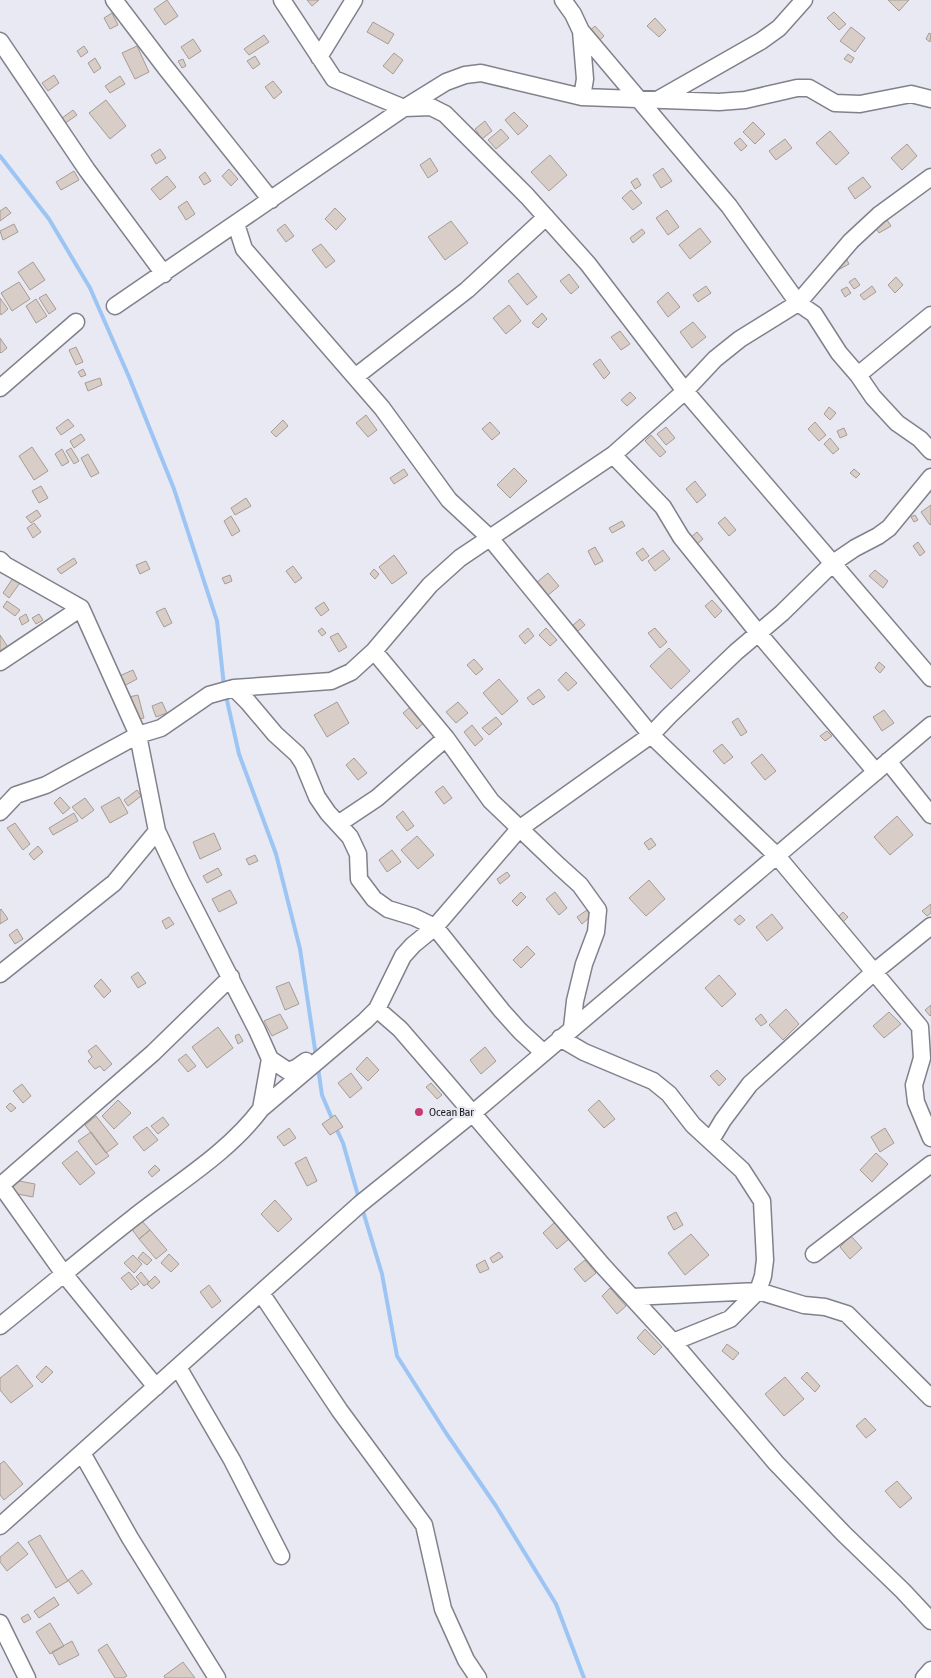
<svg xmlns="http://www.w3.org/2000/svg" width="931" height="1678" viewBox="0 0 931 1678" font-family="'Asap Condensed',sans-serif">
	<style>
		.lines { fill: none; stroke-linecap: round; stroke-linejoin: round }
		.stream { stroke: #9cc5f4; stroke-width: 4 }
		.building { fill: #d8cec7; stroke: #a69c95 }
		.minor-casing { stroke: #81818b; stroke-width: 19 }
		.minor { stroke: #fff; stroke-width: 16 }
		.poi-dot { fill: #c43b75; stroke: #e9e9f4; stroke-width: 2 }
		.labels { text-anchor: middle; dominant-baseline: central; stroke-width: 4.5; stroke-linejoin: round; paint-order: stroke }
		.poi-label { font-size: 12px; fill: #1c1b1f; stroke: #e9e9f4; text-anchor: start }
	</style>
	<rect width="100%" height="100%" fill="#e9e9f4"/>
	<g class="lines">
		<path class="stream" d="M0 156 49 219 90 288 129 377 174 489 217 621 224 686
			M226 696 239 754 276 854 300 949 316 1056
			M318 1068 322 1095 333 1121
			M336 1128 343 1143 359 1199
			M362 1208 382 1274 397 1356 446 1433 496 1506 556 1604 584 1678"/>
	</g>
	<path class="building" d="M167 0 178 16 165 25 154 9Z
		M307 0H319L312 6Z
		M888 0H909L899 11Z
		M834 12 846 24 839 30 827 18Z
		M112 13 118 25 110 29 104 18Z
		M655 18 666 30 659 37 647 26Z
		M373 22 394 34 388 44 367 32Z
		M595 26 604 36 598 42 588 32Z
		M851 27 865 38 855 52 840 41Z
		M929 33 931 34 930 42 926 39Z
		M264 35 269 42 249 55 244 49Z
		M193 39 201 51 189 59 181 47Z
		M84 46 88 52 81 57 77 51Z
		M137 46 149 72 135 79 122 53Z
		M394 53 403 60 393 74 383 66Z
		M848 54 854 58 851 63 844 59Z
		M255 56 260 64 253 69 247 61Z
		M95 58 101 68 94 73 88 63Z
		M183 59 186 66 182 68 178 61Z
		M54 75 59 83 48 91 42 83Z
		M120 76 125 84 110 93 105 86Z
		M273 81 282 92 274 99 265 87Z
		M106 100 126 126 110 139 89 113Z
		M73 110 77 115 61 126 58 121Z
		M514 112 528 126 518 135 505 120Z
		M485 121 492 131 482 139 475 129Z
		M753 122 765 134 755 144 743 132Z
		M501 129 509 138 496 149 488 140Z
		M830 131 849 153 836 165 816 143Z
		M740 138 747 146 741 151 734 143Z
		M785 139 792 148 776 160 769 151Z
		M907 144 917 156 902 170 891 158Z
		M160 149 166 158 156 164 151 155Z
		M550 155 567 175 549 191 531 172Z
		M430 158 438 171 428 178 420 165Z
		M663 168 672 181 661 188 653 175Z
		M229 169 238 179 231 186 222 176Z
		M74 171 79 180 61 190 56 182Z
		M205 172 211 181 204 185 199 177Z
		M167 176 176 187 160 200 151 189Z
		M863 177 871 187 855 199 848 188Z
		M637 178 641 185 635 189 631 182Z
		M631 190 642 203 633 210 622 198Z
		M187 201 195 214 186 220 178 207Z
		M6 207 11 213 0 221V211Z
		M335 208 346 219 336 230 325 219Z
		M667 210 679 227 668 235 656 218Z
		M887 220 891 226 879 233 875 227Z
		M451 221 468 243 445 260 428 237Z
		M14 224 18 232 3 240 0 231Z
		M285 224 294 236 286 242 277 230Z
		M700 228 711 242 690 259 679 245Z
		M642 229 645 233 633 243 630 238Z
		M321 244 335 261 326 268 312 250Z
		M845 256 849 264 838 270 834 262Z
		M33 262 45 280 30 290 18 272Z
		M518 273 537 297 527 305 508 281Z
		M569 274 579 287 571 294 560 281Z
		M896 277 903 285 895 293 888 285Z
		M855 278 860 285 854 289 849 282Z
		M19 282 30 299 12 311 1 293Z
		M706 286 711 293 698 302 693 295Z
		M872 286 876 292 864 300 860 295Z
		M847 287 851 293 845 297 841 290Z
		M668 292 680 307 668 317 657 302Z
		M46 294 56 309 49 314 39 298Z
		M0 298 8 309 1 315 0 313Z
		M36 299 47 316 36 323 26 306Z
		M509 305 521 321 506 334 493 318Z
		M542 313 547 319 538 328 532 323Z
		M693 322 706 337 692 348 680 332Z
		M620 331 630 344 621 350 611 337Z
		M0 338 7 348 1 353 0 352Z
		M76 347 83 362 76 365 69 350Z
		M600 359 610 373 604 379 593 364Z
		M83 369 86 375 81 377 78 372Z
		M100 378 102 385 88 391 85 383Z
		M630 392 636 398 627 406 621 400Z
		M829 407 836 413 830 420 824 414Z
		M366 415 377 430 368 437 356 423Z
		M68 419 74 426 61 435 56 428Z
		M283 420 288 426 276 437 271 432Z
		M490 422 500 433 492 440 482 429Z
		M815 422 826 435 819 441 808 429Z
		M666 427 675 438 666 445 657 434Z
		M844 428 847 435 840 438 837 431Z
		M81 434 85 440 74 448 70 441Z
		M651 435 666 452 660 457 645 441Z
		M830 438 839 449 833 454 824 444Z
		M32 447 48 471 34 480 19 456Z
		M71 448 79 461 74 464 66 451Z
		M62 449 69 462 62 466 55 454Z
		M88 454 99 473 91 477 81 458Z
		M514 468 527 481 510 498 497 485Z
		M404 469 408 475 394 484 390 478Z
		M854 469 860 474 856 478 850 473Z
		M695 481 706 495 697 503 686 489Z
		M41 486 48 498 39 503 32 491Z
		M246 498 251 506 235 515 231 508Z
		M931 505V524L930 525 921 512Z
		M37 510 41 516 31 523 26 517Z
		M915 515 918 520 914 522 911 517Z
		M231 516 240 531 232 536 224 521Z
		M725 517 736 530 729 536 718 523Z
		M622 521 625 526 612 533 609 528Z
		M34 523 41 532 33 538 27 528Z
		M697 532 703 539 696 545 690 538Z
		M918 542 925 552 920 556 913 546Z
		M595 547 603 561 595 565 588 551Z
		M643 548 649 556 642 561 636 553Z
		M663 550 670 559 655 571 648 561Z
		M394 555 407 573 392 584 379 567Z
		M74 558 77 563 61 574 57 569Z
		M146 561 150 569 140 574 136 565Z
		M293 566 302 578 295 583 286 571Z
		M374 569 379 574 375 579 370 574Z
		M875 570 888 581 883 588 869 576Z
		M548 573 559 586 547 596 536 583Z
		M230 575 232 581 225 584 222 578Z
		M13 578 20 583 9 598 3 593Z
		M712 600 722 611 715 618 705 606Z
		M7 601 20 610 15 616 3 607Z
		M324 602 329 610 321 616 315 608Z
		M165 608 172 623 164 627 156 612Z
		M26 614 29 621 22 625 19 618Z
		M39 614 43 620 36 624 32 618Z
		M580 619 585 625 578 631 573 625Z
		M322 628 326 633 322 636 318 631Z
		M528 628 534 636 525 644 519 636Z
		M546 628 557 640 550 646 539 635Z
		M655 628 667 642 660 648 648 633Z
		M338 633 347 647 339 652 330 637Z
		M0 635 8 647 0 653Z
		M669 648 690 671 671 689 650 666Z
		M474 659 483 669 476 675 467 665Z
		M879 662 885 667 880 673 875 668Z
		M133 670 137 679 122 687 117 677Z
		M566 672 577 683 568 691 558 680Z
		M499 679 518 701 502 715 483 693Z
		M539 689 545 697 533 705 527 698Z
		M138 695 144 718 135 720 129 697Z
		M162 702 167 713 156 717 152 706Z
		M337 702 349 723 327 737 314 715Z
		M458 702 468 713 456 723 446 712Z
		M413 705 426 721 417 729 403 713Z
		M884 710 894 723 882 731 873 717Z
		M496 717 502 724 489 735 482 728Z
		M738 718 747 732 741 736 732 722Z
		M472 725 483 739 475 746 464 732Z
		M827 731 832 736 825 741 820 736Z
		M722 744 733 757 724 764 713 751Z
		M762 754 776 771 765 780 751 763Z
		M354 758 367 773 358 780 346 765Z
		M443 786 452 798 444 804 435 792Z
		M137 790 141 796 128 806 124 800Z
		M60 797 70 808 63 814 54 803Z
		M119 797 128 813 110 823 101 807Z
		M85 798 94 810 82 819 72 807Z
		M403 811 414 826 407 831 396 817Z
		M74 813 78 821 53 835 49 828Z
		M897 816 913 835 890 855 874 837Z
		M15 823 30 844 23 850 7 828Z
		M214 833 221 849 200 859 193 842Z
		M417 836 434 855 418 869 401 850Z
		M651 838 656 845 649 850 644 843Z
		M38 846 43 852 34 860 29 854Z
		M392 850 401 862 387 872 379 860Z
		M255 855 258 861 249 865 246 859Z
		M218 868 222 875 207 883 203 876Z
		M507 872 510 876 500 884 497 879Z
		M649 880 665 899 646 916 629 898Z
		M230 890 237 903 219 912 212 899Z
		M521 892 526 897 517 906 512 901Z
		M555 892 567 908 559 915 546 899Z
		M931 904V913L927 916 922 911Z
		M1 909 8 919 0 924V910Z
		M587 910 591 916 582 924 577 917Z
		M843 912 848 917 842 923 837 918Z
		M772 914 783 928 767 941 756 927Z
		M740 915 745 920 739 925 734 920Z
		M169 917 174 924 166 929 162 921Z
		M17 929 23 939 15 944 9 935Z
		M527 946 535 954 521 968 513 960Z
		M138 972 146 983 138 988 131 977Z
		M719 975 736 994 722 1007 705 988Z
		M101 979 111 991 104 998 94 986Z
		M289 982 299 1004 285 1010 276 987Z
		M931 1005V1015L930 1016 925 1010Z
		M786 1009 799 1024 783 1040 769 1025Z
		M889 1012 901 1024 884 1038 873 1026Z
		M280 1014 288 1028 272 1036 264 1021Z
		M761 1014 767 1022 761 1026 755 1019Z
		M218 1027 233 1048 207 1068 192 1047Z
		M239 1034 243 1041 238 1044 235 1036Z
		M96 1045 112 1064 104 1071 100 1066 95 1069 88 1061 92 1057 88 1051Z
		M485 1047 496 1061 481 1074 470 1060Z
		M186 1054 196 1066 188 1072 178 1060Z
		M367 1057 379 1070 368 1081 356 1069Z
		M717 1070 726 1079 719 1086 710 1076Z
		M351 1073 362 1088 350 1098 338 1083Z
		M431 1083 442 1095 437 1099 426 1087Z
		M22 1084 31 1096 23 1103 13 1091Z
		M118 1100 131 1113 114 1129 102 1116Z
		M599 1100 615 1119 604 1128 588 1110Z
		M10 1103 16 1108 11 1112 6 1107Z
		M335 1115 343 1127 330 1135 322 1124Z
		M96 1116 118 1144 106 1153 85 1125Z
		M163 1117 169 1125 158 1134 151 1126Z
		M147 1127 158 1140 144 1151 133 1137Z
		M289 1128 296 1138 284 1146 277 1137Z
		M885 1128 894 1143 880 1152 871 1137Z
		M91 1132 109 1156 96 1165 78 1141Z
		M77 1151 95 1173 80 1185 62 1163Z
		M876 1153 888 1164 872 1182 860 1170Z
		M306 1157 317 1181 307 1186 295 1163Z
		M155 1165 160 1170 152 1177 148 1172Z
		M14 1180 35 1184 33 1197 12 1193Z
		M275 1200 292 1219 278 1232 261 1214Z
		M676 1212 683 1225 674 1230 667 1217Z
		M141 1220 150 1230 139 1239 131 1228Z
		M555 1222 569 1239 557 1249 543 1233Z
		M150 1230 167 1250 156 1259 139 1239Z
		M691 1234 709 1255 685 1275 668 1253Z
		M851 1236 862 1248 850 1259 840 1247Z
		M143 1252 152 1260 147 1265 138 1258Z
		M499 1252 503 1257 493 1263 490 1258Z
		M169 1254 179 1264 171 1272 161 1263Z
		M133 1255 142 1264 134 1273 124 1263Z
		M485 1260 489 1269 480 1273 476 1265Z
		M585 1260 596 1273 585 1282 574 1269Z
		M129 1272 139 1284 131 1290 121 1278Z
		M141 1272 149 1282 144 1286 136 1277Z
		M155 1276 160 1282 152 1289 147 1284Z
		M209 1285 221 1301 212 1308 200 1292Z
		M610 1288 626 1306 617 1314 602 1296Z
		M645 1329 662 1347 654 1355 637 1338Z
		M727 1344 739 1353 733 1360 722 1351Z
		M17 1365 33 1386 11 1403 0 1390V1378Z
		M46 1366 53 1372 42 1383 36 1377Z
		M807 1372 820 1386 815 1392 801 1378Z
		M785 1377 804 1399 784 1416 765 1394Z
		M865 1418 876 1430 866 1438 856 1426Z
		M4 1461 23 1484 4 1500 0 1495V1464Z
		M897 1481 912 1498 900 1508 885 1491Z
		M40 1535 68 1581 56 1588 28 1542Z
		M18 1542 28 1554 7 1571 0 1562V1557Z
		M82 1570 92 1584 78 1594 68 1580Z
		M54 1597 59 1605 39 1618 34 1611Z
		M28 1614 31 1619 24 1623 21 1618Z
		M50 1623 64 1646 50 1654 36 1632Z
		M72 1641 79 1655 59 1665 52 1652Z
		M107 1644 127 1676 123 1678H115L98 1650Z
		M183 1662 195 1678H165L164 1676Z"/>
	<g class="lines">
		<g class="minor-casing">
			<path id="minor" d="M114 0 165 67 271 200
				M282 0 334 79 404 108 431 107 445 114 527 196 588 264 685 391 931 678
				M563 0 573 14 581 31 729 206 798 303 814 314 839 353 858 375 873 397 897 423 920 439 931 451
				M581 31 585 79 582 97
				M0 41 87 170 164 274
				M319 57 354 0
				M659 99 761 41 779 28 804 0
				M236 224 244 249 382 408 449 500 490 538 651 735 777 856 874 972 750 1084 723 1120 711 1140
				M115 306 404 108 446 82 465 75 481 73 582 97 719 102 745 100 797 88H809L835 103 860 104 911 94 931 99
				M858 375 931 315
				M355 377 467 290 546 217
				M0 388 76 322
				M613 455 663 507 681 537 759 634 876 772
				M0 560 5 565 81 608 138 735 157 831 181 882 257 1030 270 1059 288 1071 296 1068 306 1061
				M374 651 446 738 491 801 559 866 580 885 598 910 596 932 584 964 575 1001 572 1028
				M0 662 81 608
				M234 688 248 702 275 734 297 754 303 763 317 797 328 813 350 837 358 854 359 879 374 899 388 909 414 917 435 927 502 1011 520 1031 544 1053
				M888 761 931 815
				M0 812 16 795 46 785 138 735 161 728 209 695 234 688 331 681 351 672 374 651 430 585 460 558 613 455 685 391 715 359 740 339 798 303 851 241 879 215 931 177
				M338 824 377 798 446 738
				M931 926 874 972 920 1027 922 1058 914 1085 916 1102 931 1138
				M0 974 114 883 157 831
				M377 1009 400 1029 445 1081 603 1266 673 1342 776 1463 844 1534 903 1591 931 1621
				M560 1038 584 1052 653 1081 669 1094 693 1125 742 1170 762 1201 765 1260 763 1276 758 1291 730 1319 673 1342
				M261 1109 270 1059
				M0 1184 64 1274 156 1387
				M0 1186 153 1053 231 977
				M814 1254 931 1164
				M261 1293 340 1411 424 1525 443 1609 466 1660 478 1678
				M632 1297 758 1291 804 1305 825 1307 847 1314 931 1398
				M0 1326C45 1290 88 1253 133 1218 177 1183 227 1154 261 1109L365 1021 377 1009 403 956 413 945 435 927 519 829 651 735 669 716 736 652 782 613 833 563 855 548 878 536 889 528 931 477
				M178 1367 232 1460 281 1556
				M82 1453 130 1538 217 1678
				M0 1526 360 1204 473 1113 931 725
				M0 1623 27 1678
				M924 1678 931 1670"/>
		</g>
		<use href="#minor" class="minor"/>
	</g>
	<circle class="poi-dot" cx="419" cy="1112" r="5"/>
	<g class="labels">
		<g class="poi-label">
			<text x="429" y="1112">Ocean Bar</text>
		</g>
	</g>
</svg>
